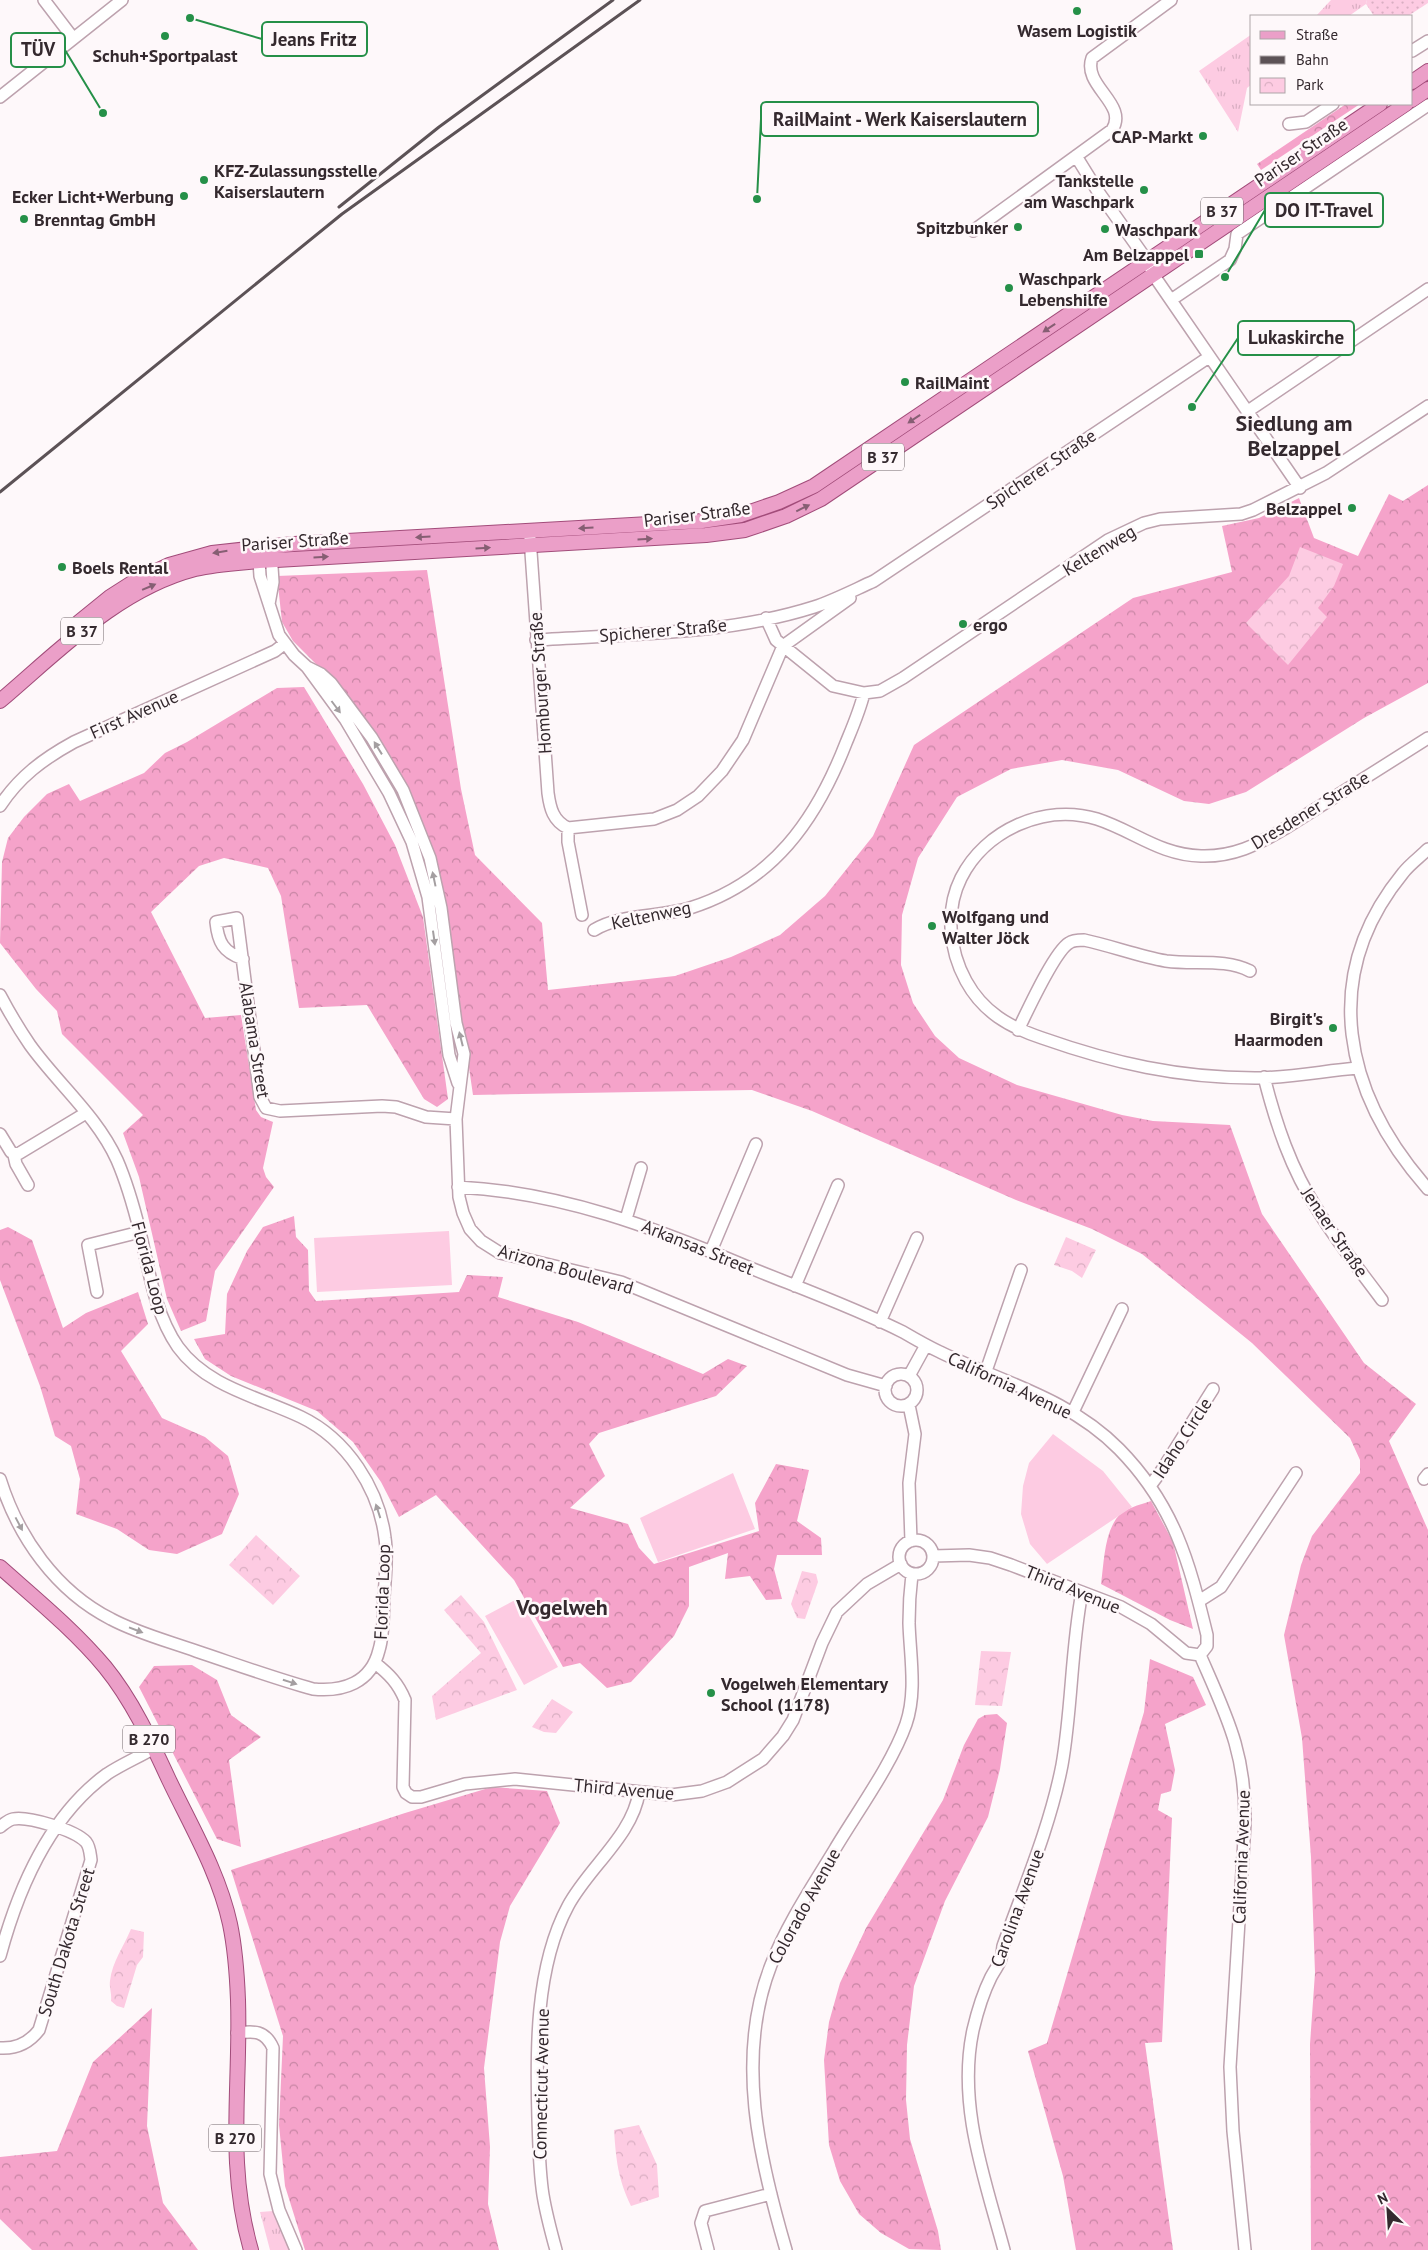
<svg xmlns="http://www.w3.org/2000/svg" width="1428" height="2250" viewBox="0 0 1428 2250" font-family="'PT Sans',sans-serif">
	<style>
		.grass { fill: url(#grass-tufts) }
		.forest { fill: url(#forest-crowns) }
		.park { fill: url(#park-crowns) }
		.garden { fill: url(#garden-dots) }
		.pitch { fill: #fdcbe2 }
		.lines { fill: none; stroke-linecap: round; stroke-linejoin: round }
		.minor-casing { stroke: #bda2ae; stroke-width: 14 }
		.major-casing { stroke: #a24c7a; stroke-width: 16 }
		.minor { stroke: #fff; stroke-width: 11 }
		.major { stroke: #eb9fc8; stroke-width: 14 }
		.rail { stroke: #5c5256; stroke-width: 3 }
		.oneway { fill: #865e73 }
		.oneway2 { fill: #a49fa1 }
		.poi-dot { fill: #259048; stroke: #fef8fa; stroke-width: 2 }
		.labels { text-anchor: middle; dominant-baseline: central; stroke-width: 5; stroke-linejoin: round; paint-order: stroke }
		.shield { fill: #fef8fa; stroke: #71676b; stroke-width: 1 }
		.shield-label { font-size: 16px; font-weight: bold; fill: #34292e }
		.poi-label { font-size: 18px; font-weight: bold; fill: #34292e; stroke: #fef8fa; text-anchor: start }
		.street-label { font-size: 18px; fill: #34292e; stroke: #fef8fa }
		.district-label { font-size: 22px; font-weight: bold; fill: #34292e; stroke: #fef8fa }
		.leader { fill: none; stroke: #259048; stroke-width: 2 }
		.callout-dot { fill: #259048; stroke: #fef8fa; stroke-width: 2 }
		.callout { fill: #fef8fa; stroke: #259048; stroke-width: 2 }
		.callout-label { font-size: 19px; text-anchor: middle; font-weight: bold; fill: #34292e }
	</style>
	<defs>
		<pattern id="grass-tufts" width="24" height="20" patternUnits="userSpaceOnUse" patternTransform="scale(1.25)"><rect width="24" height="20" fill="#fdcbe2"/><path d="M3 7l-1-3M5 7V3M7 7l1-3M15 17l-1-3M17 17v-4M19 17l1-3" fill="none" stroke="#d9aec2"/></pattern>
		<pattern id="forest-crowns" width="20" height="18" patternUnits="userSpaceOnUse" patternTransform="scale(1.25)"><rect width="20" height="18" fill="#f5a3ca"/><path d="M2 6a3 3 0 1 1 6 0M12 15a3 3 0 1 1 6 0" fill="none" stroke="#c785a4"/></pattern>
		<pattern id="park-crowns" width="20" height="18" patternUnits="userSpaceOnUse" patternTransform="scale(1.25)"><rect width="20" height="18" fill="#fdcbe2"/><path d="M2 6a3 3 0 1 1 6 0M12 15a3 3 0 1 1 6 0" fill="none" stroke="#d9aec2"/></pattern>
		<pattern id="garden-dots" width="8" height="8" patternUnits="userSpaceOnUse" patternTransform="scale(1.25)"><rect width="8" height="8" fill="#fdcbe2"/><path d="M2 2h.1M6 6h.1" fill="none" stroke="#d9aec2" stroke-width="1.8" stroke-linecap="round"/></pattern>
	</defs>
	<rect width="100%" height="100%" fill="#fef8fa"/>
	<path class="grass" d="M1331 0H1367L1366 4 1349 16H1316Z
		M1252 34V84L1247 88 1238 132 1199 71Z
		M273 2211 289 2250H270L260 2212Z"/>
	<path class="forest" d="M1346 104H1360L1261 170 1257 164Z
		M1428 485V683L1364 718 1246 792 1209 804 1184 801 1118 770 1062 760 1011 769 957 797 918 858 902 915 901 965 913 1003 935 1036 959 1058 1017 1085 1122 1115 1153 1121 1230 1125 1262 1214 1364 1363 1416 1404 1389 1441 1428 1530V2250H1311L1310 2044 1315 1973 1311 1857 1302 1738 1284 1635 1301 1565 1312 1536 1360 1473V1460L1350 1438 1252 1343 1142 1254 1092 1229 1016 1200 812 1111 752 1090 473 1095 447 917 409 796 338 686 293 641 282 622 277 576 427 570 461 789 475 855 542 923 548 990 675 976 731 957 780 935 825 896 873 836 914 745 1133 598 1232 572 1222 526 1259 518 1299 498 1314 538 1358 556 1389 494 1403 501Z
		M304 687 363 784 395 845 423 917 448 1099 437 1107 424 1099 367 1005 299 1008 281 896 268 868 224 858 199 866 151 912 205 1018 241 1015 256 1110 261 1117 273 1122 263 1168 266 1177 274 1187 215 1271 206 1321 181 1331 167 1299 139 1177 123 1133 143 1115 62 1034 57 1011 36 989 0 943 2 862 8 838 24 817 47 794 69 784 80 801 144 773 165 753 187 742 277 688Z
		M294 1216 296 1237 308 1250 309 1291 316 1301 459 1292 467 1275 503 1277 498 1297 578 1322 703 1374 728 1359 747 1366 716 1396 599 1433 589 1444 605 1476 570 1508 628 1524 639 1548 654 1564 759 1531 755 1503 776 1464 809 1470 797 1521 821 1538 822 1555H777L774 1569 782 1599 766 1600 750 1576 725 1579 728 1553 689 1567V1606L674 1636 631 1682 607 1688 580 1663 563 1667 514 1580 436 1495 399 1517 381 1482 353 1442 317 1411 231 1376 205 1359 194 1339 225 1334 227 1294 247 1251 263 1227Z
		M8 1227 32 1240 63 1328 86 1313 138 1292 148 1324 121 1351 162 1418 205 1437 228 1456 239 1494 222 1534 177 1554 149 1550 117 1529 76 1514 80 1479 71 1446 55 1436 40 1386 0 1280V1230Z
		M1151 1501 1173 1542 1193 1629 1170 1620 1101 1584C1104 1563 1104 1537 1116 1519 1123 1508 1140 1505 1151 1501Z
		M1150 1659 1193 1677 1206 1705 1165 1724 1175 1770 1171 1791 1161 1794 1158 1810 1172 1818 1162 2042 1145 2043 1173 2250H1076L1063 2176 1028 2051 1047 2043 1144 1712Z
		M192 1665 217 1680 231 1715 261 1737 229 1760 241 1847 217 1839 139 1687 154 1666Z
		M997 1714 1007 1723 1000 1769 988 1817 945 1901 914 1986 907 2045 906 2100 910 2139 938 2231 941 2250 909 2249 881 2233 859 2214 840 2181 829 2145 824 2060 829 2022 840 1983 866 1928 943 1800 964 1745 978 1719 985 1715Z
		M492 1787 547 1791 560 1823 510 1906 500 1942 484 2068 490 2147 488 2204 499 2250H305L285 2186 279 2125 283 2036 231 1870 405 1813Z
		M152 2008 147 2126 163 2203 198 2250H32L0 2219V2157L57 2151 93 2062Z"/>
	<path class="park" d="M1300 547 1343 564 1334 586 1318 608 1327 617 1288 665 1246 623 1289 576Z
		M1066 1237 1096 1250 1082 1278 1072 1271 1054 1265Z
		M256 1535 300 1576 273 1605 229 1565Z
		M802 1571 816 1574 818 1582 805 1619 797 1618 791 1604Z
		M461 1595 484 1622 517 1690 436 1720 432 1696 481 1653 444 1610Z
		M981 1651 1011 1652 1002 1706 975 1705Z
		M552 1699 573 1712 556 1733 544 1732 532 1727Z
		M131 1929 144 1932 143 1957 137 1965 124 2008 117 2006 111 2001C112 1994 109 1987 110 1981 112 1962 124 1946 131 1929Z
		M639 2125 657 2165 659 2197 631 2206C618 2179 616 2160 614 2130Z"/>
	<path class="garden" d="M1367 0H1428V3L1408 16H1374L1366 4Z"/>
	<path class="pitch" d="M449 1231 452 1285 317 1292 314 1238Z
		M1053 1434 1103 1471 1132 1507 1047 1564 1030 1544 1021 1514 1023 1486 1029 1463Z
		M733 1473 755 1529 658 1562 640 1518Z
		M519 1598 558 1667 524 1685 485 1616Z"/>
	<g class="lines">
		<g class="minor-casing">
			<path id="minor" d="M44 0 73 38
				M1412 51 1428 41
				M0 97 122 0
				M1289 124 1306 122 1333 104
				M1076 156 1097 190 1141 252 1157 280 1300 488
				M973 231 1112 130C1129 104 1082 86 1092 58L1171 0
				M1171 300 1230 260 1235 249 1237 234 1428 105
				M1248 411 1428 289
				M530 538 548 793C550 808 553 821 568 828L654 819 677 810 698 796 722 771 743 740 783 646 850 598
				M262 553 259 561 260 576 279 635 294 655 307 667 345 719 389 793 412 842 428 897 449 1055 458 1083
				M269 604 273 582 271 552
				M766 618 776 640 833 686 864 693 880 691 903 678 1108 540 1144 523 1160 519 1241 514 1253 510 1326 473 1428 406
				M536 640C628 634 726 635 814 607 835 600 854 590 874 581L1209 357
				M307 667 321 674 331 683 372 738 403 790 430 858 441 908 456 1023 464 1054 456 1119 459 1197 463 1213 470 1229 481 1241 500 1253 621 1282 847 1375 886 1386
				M0 806C19 777 43 759 74 742L275 651 284 644
				M568 828V842L582 915
				M1428 849C1420 857 1410 864 1403 873 1318 977 1344 1094 1428 1189
				M594 930C619 914 661 917 690 908 773 882 816 820 846 743 853 726 860 710 864 693
				M243 959C223 952 218 942 216 922L237 918 260 1097 266 1108 280 1111 382 1106 396 1107 426 1117 456 1119
				M0 995C9 1012 19 1029 30 1045 58 1084 97 1116 117 1160 127 1183 134 1208 140 1232 149 1271 155 1314 178 1347 207 1387 259 1397 301 1417 347 1439 379 1489 385 1538 388 1557 385 1578 384 1597 383 1614 384 1634 379 1650 371 1683 343 1692 313 1689 273 1678 235 1664 196 1651 168 1641 137 1633 111 1619 56 1591 18 1537 0 1479
				M1018 1030C1027 1012 1054 952 1069 943 1073 940 1079 940 1084 940 1112 946 1138 956 1166 961 1194 965 1225 958 1250 971
				M1357 1068C1323 1071 1289 1078 1255 1078 1179 1078 1113 1063 1042 1038 1009 1027 983 1012 966 981 949 950 945 910 961 878 985 830 1045 803 1097 819 1134 831 1160 855 1201 856 1233 857 1257 845 1284 829L1428 738
				M1264 1077C1276 1124 1291 1169 1317 1209 1336 1241 1360 1270 1382 1300
				M0 1134 11 1152 18 1154 86 1113
				M14 1155 16 1164 28 1185
				M458 1187C561 1192 655 1228 748 1267 800 1288 853 1307 903 1332 915 1339 927 1346 940 1352 1001 1382 1069 1398 1119 1449 1174 1505 1189 1561 1207 1635V1646L1200 1655
				M626 1219 641 1168
				M711 1251 756 1144
				M795 1286 838 1185
				M97 1292 88 1245 140 1232
				M880 1322 917 1238
				M986 1371 1021 1270
				M885 1390a16 16 0 1 1 32 0a16 16 0 1 1-32 0Z
				M909 1376 926 1345
				M909 1405 915 1434 909 1483 911 1541
				M1073 1412 1122 1309
				M1424 1479 1428 1474
				M1150 1486 1162 1470 1213 1389
				M899 1557a17 17 0 1 1 34 0a17 17 0 1 1-34 0Z
				M933 1556 969 1555 990 1558 1011 1565 1121 1607 1151 1624 1186 1653 1200 1655
				M1199 1601 1221 1587 1296 1473
				M1200 1655C1227 1717 1246 1753 1245 1823L1230 2067 1233 2131 1245 2250
				M375 1663C389 1674 398 1683 405 1700L403 1787 406 1793 412 1797H421L465 1784 515 1779 671 1795 702 1791 727 1782 763 1759 783 1736 793 1720 822 1643 837 1612 867 1584 901 1564
				M0 1827C4 1824 8 1820 13 1819 28 1816 75 1830 86 1842 90 1847 90 1853 91 1860L39 2030C29 2043 16 2049 0 2048
				M0 1956C18 1889 49 1816 107 1774 122 1764 139 1757 154 1748
				M237 2033C254 2031 265 2030 273 2048L270 2174 279 2210 296 2250
				M556 2250C551 2232 546 2213 543 2195 539 2169 539 2144 538 2119 536 2052 535 1967 568 1906 588 1868 633 1835 639 1792
				M708 2250 701 2223 705 2211 771 2194
				M786 2250C759 2158 735 2057 771 1965 787 1924 812 1887 835 1849 857 1812 892 1764 906 1724 917 1692 910 1656 909 1623 909 1606 910 1590 912 1574
				M1004 2250C985 2179 957 2105 973 2030 977 2013 983 1993 991 1977 1000 1961 1001 1964 1003 1946 1024 1887 1050 1827 1062 1765 1072 1708 1071 1649 1082 1592"/>
		</g>
		<g class="major-casing">
			<path id="major" d="M1412 82 1428 71
				M1412 100 1428 89
				M73 627 110 597 135 581 169 565 212 553 294 544 702 521 741 515 779 502 814 486 1380 104
				M0 701C59 651 118 589 195 569 216 564 238 563 259 561L706 535 745 530 786 516 821 499 1406 104
				M0 1567C36 1599 74 1630 105 1667 132 1700 151 1741 169 1780 191 1826 219 1873 230 1924 235 1948 237 1974 238 2000 241 2086 226 2164 251 2250"/>
		</g>
		<use href="#minor" class="minor"/>
		<use href="#major" class="major"/>
		<path class="rail" d="M339 207 439 127 613 0
			M0 492 342 214 640 0"/>
	</g>
	<defs><path id="oneway-solid" d="M-6-.8H1V-3.2L6.5 0L1 3.2V.8H-6Z" transform="scale(1.25)"/></defs>
	<g class="oneway">
		<use href="#oneway-solid" transform="translate(1049 328) rotate(146)"/>
		<use href="#oneway-solid" transform="translate(914 419) rotate(146)"/>
		<use href="#oneway-solid" transform="translate(803 508) rotate(-26)"/>
		<use href="#oneway-solid" transform="translate(586 528) rotate(177)"/>
		<use href="#oneway-solid" transform="translate(423 537) rotate(177)"/>
		<use href="#oneway-solid" transform="translate(645 539) rotate(-3)"/>
		<use href="#oneway-solid" transform="translate(483 548) rotate(-3)"/>
		<use href="#oneway-solid" transform="translate(220 552) rotate(171)"/>
		<use href="#oneway-solid" transform="translate(321 557) rotate(-3)"/>
		<use href="#oneway-solid" transform="translate(149 587) rotate(-23)"/>
	</g>
	<g class="oneway2">
		<use href="#oneway-solid" transform="translate(336 707) rotate(53)"/>
		<use href="#oneway-solid" transform="translate(378 748) rotate(-122)"/>
		<use href="#oneway-solid" transform="translate(434 879) rotate(-102)"/>
		<use href="#oneway-solid" transform="translate(434 938) rotate(82)"/>
		<use href="#oneway-solid" transform="translate(461 1039) rotate(-104)"/>
		<use href="#oneway-solid" transform="translate(378 1511) rotate(-108)"/>
		<use href="#oneway-solid" transform="translate(19 1524) rotate(62)"/>
		<use href="#oneway-solid" transform="translate(136 1630) rotate(21)"/>
		<use href="#oneway-solid" transform="translate(290 1682) rotate(18)"/>
	</g>
	<g class="poi-dot">
		<circle cx="1077" cy="11" r="5"/>
		<circle cx="165" cy="36" r="5"/>
		<circle cx="1203" cy="136" r="5"/>
		<circle cx="204" cy="180" r="5"/>
		<circle cx="1144" cy="190" r="5"/>
		<circle cx="184" cy="196" r="5"/>
		<circle cx="24" cy="219" r="5"/>
		<circle cx="1018" cy="227" r="5"/>
		<circle cx="1105" cy="229" r="5"/>
		<rect x="1194" y="249" width="10" height="10" rx="2.5"/>
		<circle cx="1009" cy="288" r="5"/>
		<circle cx="905" cy="382" r="5"/>
		<circle cx="1352" cy="508" r="5"/>
		<circle cx="62" cy="567" r="5"/>
		<circle cx="963" cy="624" r="5"/>
		<circle cx="932" cy="926" r="5"/>
		<circle cx="1333" cy="1028" r="5"/>
		<circle cx="711" cy="1693" r="5"/>
	</g>
	<g class="labels">
		<g class="shield">
			<rect x="1201" y="197.5" width="42" height="27" rx="4"/>
			<rect x="862" y="443.5" width="42" height="27" rx="4"/>
			<rect x="61" y="617.5" width="42" height="27" rx="4"/>
			<rect x="123" y="1725.5" width="52" height="27" rx="4"/>
			<rect x="209" y="2124.5" width="52" height="27" rx="4"/>
		</g>
		<g class="shield-label">
			<text x="1222" y="211">B 37</text>
			<text x="883" y="457">B 37</text>
			<text x="82" y="631">B 37</text>
			<text x="149" y="1739">B 270</text>
			<text x="235" y="2138">B 270</text>
		</g>
		<g class="poi-label">
			<text x="1077" y="30" text-anchor="middle">Wasem Logistik</text>
			<text x="165" y="55" text-anchor="middle">Schuh+Sportpalast</text>
			<text x="1193" y="136" text-anchor="end">CAP-Markt</text>
			<text x="214" y="170">KFZ-Zulassungsstelle<tspan x="214" dy="21">Kaiserslautern</tspan></text>
			<text x="1134" y="180" text-anchor="end">Tankstelle<tspan x="1134" dy="21">am Waschpark</tspan></text>
			<text x="174" y="196" text-anchor="end">Ecker Licht+Werbung</text>
			<text x="34" y="219">Brenntag GmbH</text>
			<text x="1008" y="227" text-anchor="end">Spitzbunker</text>
			<text x="1115" y="229">Waschpark</text>
			<text x="1189" y="254" text-anchor="end">Am Belzappel</text>
			<text x="1019" y="278">Waschpark<tspan x="1019" dy="21">Lebenshilfe</tspan></text>
			<text x="915" y="382">RailMaint</text>
			<text x="1342" y="508" text-anchor="end">Belzappel</text>
			<text x="72" y="567">Boels Rental</text>
			<text x="973" y="624">ergo</text>
			<text x="942" y="916">Wolfgang und<tspan x="942" dy="21">Walter Jöck</tspan></text>
			<text x="1323" y="1018" text-anchor="end">Birgit's<tspan x="1323" dy="21">Haarmoden</tspan></text>
			<text x="721" y="1683">Vogelweh Elementary<tspan x="721" dy="21">School (1178)</tspan></text>
		</g>
		<g class="street-label">
			<text transform="translate(1301 152) rotate(-34)">Pariser Straße</text>
			<text transform="translate(1041 469) rotate(-34)">Spicherer Straße</text>
			<text transform="translate(697 514) rotate(-7)">Pariser Straße</text>
			<text transform="translate(295 541) rotate(-4)">Pariser Straße</text>
			<text transform="translate(1099 550) rotate(-31)">Keltenweg</text>
			<text transform="translate(663 630) rotate(-5)">Spicherer Straße</text>
			<text transform="translate(540 683) rotate(-94)">Homburger Straße</text>
			<text transform="translate(134 714) rotate(-24)">First Avenue</text>
			<text transform="translate(1310 810) rotate(-31)">Dresdener Straße</text>
			<text transform="translate(651 915) rotate(-12)">Keltenweg</text>
			<text transform="translate(255 1040) rotate(81)">Alabama Street</text>
			<text transform="translate(1335 1232) rotate(56)">Jenaer Straße</text>
			<text transform="translate(698 1247) rotate(22)">Arkansas Street</text>
			<text transform="translate(150 1268) rotate(75)">Florida Loop</text>
			<text transform="translate(566 1269) rotate(16)">Arizona Boulevard</text>
			<text transform="translate(1010 1385) rotate(25)">California Avenue</text>
			<text transform="translate(1182 1438) rotate(-57)">Idaho Circle</text>
			<text transform="translate(1073 1589) rotate(22)">Third Avenue</text>
			<text transform="translate(382 1592) rotate(-88)">Florida Loop</text>
			<text transform="translate(624 1789) rotate(5)">Third Avenue</text>
			<text transform="translate(1241 1857) rotate(-88)">California Avenue</text>
			<text transform="translate(804 1906) rotate(-61)">Colorado Avenue</text>
			<text transform="translate(1017 1908) rotate(-70)">Carolina Avenue</text>
			<text transform="translate(66 1942) rotate(-73)">South Dakota Street</text>
			<text transform="translate(541 2084) rotate(-89)">Connecticut Avenue</text>
		</g>
		<g class="district-label">
			<text x="1294" y="423">Siedlung am<tspan x="1294" dy="25">Belzappel</tspan></text>
			<text x="562" y="1607">Vogelweh</text>
		</g>
	</g>
	<path class="leader" d="M190 18L262 39M103 113L65 50M757 199L761 119M1225 277L1265 210M1192 407L1238 338"/>
	<g class="callout-dot">
		<circle cx="190" cy="18" r="5"/>
		<circle cx="103" cy="113" r="5"/>
		<circle cx="757" cy="199" r="5"/>
		<circle cx="1225" cy="277" r="5"/>
		<circle cx="1192" cy="407" r="5"/>
	</g>
	<g class="callout">
		<rect x="262" y="22" width="105" height="34" rx="5"/>
		<rect x="11" y="33" width="54" height="34" rx="5"/>
		<rect x="761" y="102" width="277" height="34" rx="5"/>
		<rect x="1265" y="193" width="118" height="34" rx="5"/>
		<rect x="1238" y="321" width="116" height="34" rx="5"/>
	</g>
	<g class="callout-label">
		<text x="314" y="46">Jeans Fritz</text>
		<text x="38" y="56">TÜV</text>
		<text x="900" y="126">RailMaint - Werk Kaiserslautern</text>
		<text x="1324" y="217">DO IT-Travel</text>
		<text x="1296" y="344">Lukaskirche</text>
	</g>
	<rect x="1250" y="15" width="162" height="90" fill="#fef8fa" stroke="#ada5a8"/>
	<rect x="1260" y="31" width="25" height="8" fill="#eb9fc8" stroke="#ada5a8"/>
	<text x="1296" y="40" font-size="15" fill="#34292e">Straße</text>
	<rect x="1260" y="56" width="25" height="8" fill="#5c5256" stroke="#ada5a8"/>
	<text x="1296" y="65" font-size="15" fill="#34292e">Bahn</text>
	<rect x="1260" y="78" width="25" height="15" fill="url(#park-crowns)" stroke="#ada5a8"/>
	<text x="1296" y="90" font-size="15" fill="#34292e">Park</text>
	<g transform="translate(1388 2210) rotate(335)" stroke="#fef8fa" stroke-width="4" paint-order="stroke">
	<path d="M0-4L9 19L0 12L-9 19Z" fill="#34292e"/>
	<text y="-8" font-size="14" font-weight="bold" text-anchor="middle" fill="#34292e">N</text>
	</g>
</svg>
